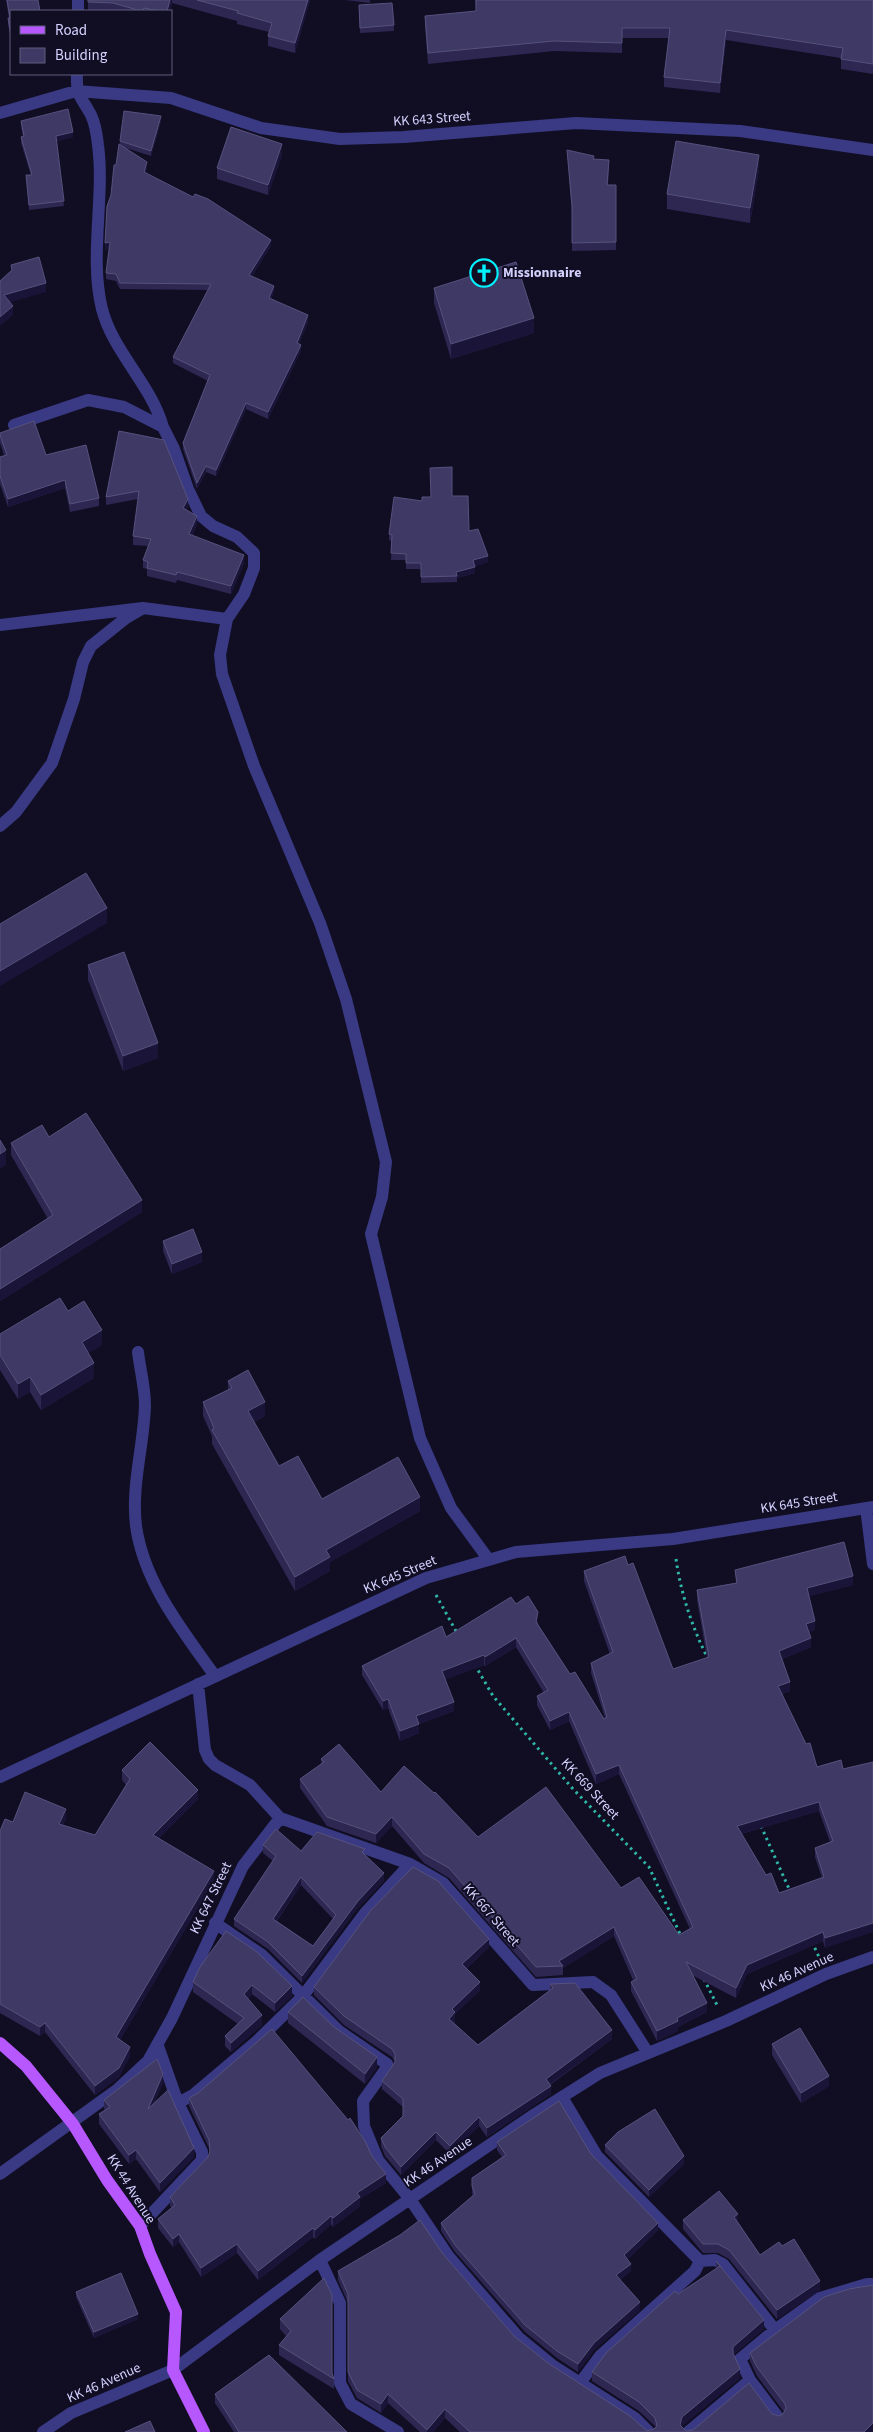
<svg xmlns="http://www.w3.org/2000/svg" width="873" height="2432" viewBox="0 0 873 2432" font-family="'Source Sans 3',sans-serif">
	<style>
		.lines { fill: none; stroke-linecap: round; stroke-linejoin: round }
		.path { stroke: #2eb6a6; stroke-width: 3; stroke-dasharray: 2.5 4; stroke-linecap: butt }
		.minor { stroke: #393a83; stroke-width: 12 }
		.major { stroke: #b758ff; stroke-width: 12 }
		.wall { fill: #2d2752; fill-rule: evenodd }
		.shaded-wall { fill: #1a1538 }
		.building { fill: #3f3965; stroke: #56517d; fill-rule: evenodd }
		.labels { text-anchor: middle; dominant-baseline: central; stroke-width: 4; stroke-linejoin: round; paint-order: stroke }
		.street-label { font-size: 14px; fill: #d4d1ff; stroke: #110e24 }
		.poi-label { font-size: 14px; font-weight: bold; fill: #d4d1ff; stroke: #110e24; text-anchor: start }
	</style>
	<rect width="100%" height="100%" fill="#110e24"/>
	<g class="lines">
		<path class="path" d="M676 1559C681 1594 692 1627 708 1659
			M436 1595 457 1633
			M475 1665 493 1696 573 1789 649 1867 681 1936
			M761 1826 790 1891
			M812 1942 819 1957
			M704 1979 717 2005"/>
		<path class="minor" d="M78 11V0
			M77 74C76 97 81 96 91 115 95 123 97 136 98 145 105 197 89 257 102 309 113 352 151 384 163 427
			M0 113 76 91 171 98 261 128 340 139 404 137 576 123 740 131 873 150
			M14 425 88 400 124 407 163 427 174 449 188 489 201 516 213 526 237 537 254 553V568L244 594 227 619 220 655 222 674 254 766 320 923 346 999 386 1162 382 1197 371 1234 420 1438 451 1508 489 1560
			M0 625 143 608 227 619
			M0 826 16 812 52 763 74 699 83 662 91 646 126 618 143 608
			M138 1352C140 1369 145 1388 145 1405 144 1445 131 1485 136 1526 144 1583 183 1631 215 1676
			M866 1508 873 1564
			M0 1777 426 1578 516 1552 673 1539 873 1507
			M280 1818 410 1864 443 1883 533 1985 593 1982 611 1995 648 2053
			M215 1923 262 1955 339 2031 387 2064 388 2066 363 2101 364 2126 378 2160 410 2199 449 2257 519 2338 552 2365 635 2418 649 2432
			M158 2046 178 2103 193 2095 257 2041 303 1996 365 1913 410 1864
			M562 2097 597 2156 700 2261 715 2260 723 2264 775 2330 820 2298 867 2284H873
			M0 2174 118 2089 148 2061 172 2018 243 1866 280 1818 250 1785 215 1765 209 1759 205 1750 198 1684
			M140 2226 202 2160V2152L178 2103
			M320 2260 340 2303V2383L351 2404 398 2432
			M775 2330 740 2359 750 2380 778 2417
			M580 2383 600 2356 695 2271 700 2261
			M43 2432 71 2413 173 2370 320 2260 535 2114 600 2073 726 2021 826 1974 873 1957
			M688 2432 750 2380"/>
		<path class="major" d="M0 2043 26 2066 73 2124 107 2180 140 2226 150 2254 176 2312 173 2370 204 2432"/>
	</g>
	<path class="wall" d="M6 0H38L11 11V41L8 24V18H9Z
		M88 0H310L295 53 268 46V36L269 32 237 24V21L172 3 170 11H88Z
		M345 0H370V3Z
		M475 0H873V74L841 69V58L726 40 720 93 664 87V77L669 38H622V53L554 51 428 64 425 26V16L476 11Z
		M359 5 394 25V31L360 33Z
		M21 121 73 137 56 141 64 206 29 210 26 175H31L21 143V137H23L21 126Z
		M161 121 151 156 126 148 147 168 146 173 271 246 252 276 274 292 271 299 308 322 299 344 301 351 268 419 246 409 216 476 206 472 197 489 183 449V443L208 381 173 363V357L208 290 120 289 116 281 106 279V273L109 248 105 250 120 141Z
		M567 150 594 159 609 168 608 185H616V250L572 251V214Z
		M282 155 268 195 217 179V168Z
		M759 170 750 223 667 209V194Z
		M434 288 534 333 451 359 434 303Z
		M119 431 188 507 186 510 197 524 192 536 244 563 231 594 177 580 176 583 147 576V569L143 568V560L148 546 133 545V536L138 499 106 505V497Z
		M0 433 46 455 99 498V506L70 512 65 488 8 507 0 484V457L4 455 0 443Z
		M452 496 469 531 488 562 475 566V573L457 578V582L421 583V569H406V560H391L392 541 389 540V534L422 501Z
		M88 965 158 1058 123 1071 88 980Z
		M49 1137 142 1212 0 1301V1249L48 1219 11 1155V1143Z
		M163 1241 202 1262 172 1274 163 1251Z
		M68 1311 102 1345 88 1353 94 1378 41 1410 30 1392 18 1399 0 1370V1334Z
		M228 1381 265 1416 254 1422 279 1466 322 1499 420 1511 330 1562V1571L295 1591 212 1444V1436L203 1416V1402L228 1390Z
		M628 1565 673 1669 707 1658 697 1600V1590L736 1583 735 1570 853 1585 809 1596 815 1630 809 1632 811 1647 782 1659 790 1691 782 1694 817 1767 841 1760 825 1948 823 1941 747 1974 736 1998 692 1975 707 2012 678 2027V2031L657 2041 631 1991V1982L633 1980 614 1936 563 1968V1975L536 1977 449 1878 424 1863 392 1826 376 1843 327 1826 300 1788V1779L321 1764V1759L381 1792 478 1837 621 1888 679 1935 690 1929 619 1774 596 1784 569 1721 550 1730 537 1705V1696L544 1693 516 1647 485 1666 484 1665 445 1679 454 1711 419 1724V1733L400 1741 388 1708 383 1710 362 1675V1666L446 1637 516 1604 538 1622V1624L570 1674 604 1719 605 1718 591 1673V1663L610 1654 584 1581V1571ZM819 1811 830 1842 815 1848V1857L822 1878 779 1893 766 1875 741 1834Z
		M122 1770 198 1799 159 1838 214 1880 120 2040 130 2056 119 2077 95 2095 45 2032 40 2036 0 2013V1831L13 1822 66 1818 63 1825 95 1835 126 1785 122 1780Z
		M263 1845 301 1851 365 1854 384 1881 358 1908 302 1983 268 1949 234 1926V1919L273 1861 263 1853ZM301 1885 333 1919 313 1946 277 1921Z
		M489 1947 467 1968 480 1990 455 2014V2021L454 2023 478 2045 550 1990V1984L612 2039 550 2085 551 2094 487 2137 479 2126 450 2154 436 2140 401 2175 385 2156 381 2146V2138L403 2116V2107L382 2089V2081L395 2062 392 2057 344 2025 314 1995V1987Z
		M200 1967 292 1996 275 2012 252 1994 248 1999 262 2025 231 2052 225 2046V2036L238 2024 193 1992V1982Z
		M288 2012 377 2067 365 2084 288 2023Z
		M772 2044 829 2086 801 2103 772 2055Z
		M163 2083 154 2103 194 2157 160 2192 136 2159 129 2164 99 2124V2114L105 2110 104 2109V2100Z
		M189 2098 372 2156 386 2183 360 2199V2206L333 2227 331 2224 315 2239 313 2237 258 2280 237 2253 201 2277 179 2242 173 2247 158 2228V2219L172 2208 170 2206V2197L208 2157 210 2153 209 2148 189 2106Z
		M497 2142 591 2154 658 2230 627 2260 631 2271 620 2280 640 2310 594 2350 578 2372 557 2358 525 2332 455 2252 441 2231V2223L473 2196 472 2194V2178L502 2157 497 2150Z
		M605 2145 684 2164 649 2197 605 2152Z
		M683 2220 738 2222 760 2255 782 2246 820 2290 777 2319 729 2259 718 2253H703L683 2229Z
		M443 2254 514 2336 548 2363 647 2431 654 2429 655 2428V2426L639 2411 592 2381V2372L678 2294 716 2269V2261L764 2320V2329L733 2355 740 2378 682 2426V2427L686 2431 772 2414 779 2416 783 2414 784 2412 757 2376 750 2361V2353L873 2432H460L445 2418 433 2432H420L388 2403 381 2413 357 2398 348 2381V2303L338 2280V2271Z
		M76 2292 138 2319 94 2338 76 2297Z
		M280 2319 334 2379V2389L279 2355V2345L286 2336 280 2329Z
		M215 2394 347 2432H234L215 2403Z"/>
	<path class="shaded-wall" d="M170 0H172V3L170 11H167Z
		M308 0H310L295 53V43Z
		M726 30V40L720 93V83Z
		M161 116V121L151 156V151Z
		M73 132V137L56 142V136Z
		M282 144V155L268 195V185Z
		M759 155V170L750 223V208Z
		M147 162V168L144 179V172Z
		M271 240V246L249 281V275Z
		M110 242V248L105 250V243Z
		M46 283V292L4 304V295Z
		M274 286V292L269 304V298Z
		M13 306V315L0 326V317Z
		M308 315V322L297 349V343Z
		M534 318V333L451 359V344Z
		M301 345V351L268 419V412Z
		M246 403V409L216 476V470Z
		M206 466V472L197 489V483Z
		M65 480V488L8 507V499Z
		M188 499V507L183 516V508Z
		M197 516V524L189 542V534Z
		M244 555V563L231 594V586Z
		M488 556V562L473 567V560Z
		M475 567V573L457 578 456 572Z
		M107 908V923L0 986V971Z
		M158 1043V1058L123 1071V1056Z
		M6 1150V1165L0 1169V1154Z
		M142 1200V1212L0 1301V1289Z
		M202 1252V1262L172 1274V1264Z
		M102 1330V1345L82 1357V1342Z
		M94 1363V1378L41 1410V1395Z
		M30 1377V1392L18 1399V1384Z
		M265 1402V1416L248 1425V1411Z
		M420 1497V1511L330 1562V1571L295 1591V1577L326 1550Z
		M853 1576V1585L807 1597V1588Z
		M815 1621V1630L806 1633V1624Z
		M516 1638V1647L485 1666V1657Z
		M811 1638V1647L779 1660V1651Z
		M484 1655V1665L442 1681V1671Z
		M790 1682V1691L778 1695V1686Z
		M388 1699V1708L383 1710V1701Z
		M454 1702V1711L419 1724V1733L400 1741V1731L416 1716Z
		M569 1712V1721L550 1730V1721Z
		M619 1765V1774L596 1784V1774Z
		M198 1790V1799L153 1844V1835Z
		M819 1802V1811L737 1835V1826Z
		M66 1809V1818L59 1833V1824Z
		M392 1817V1826L376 1843V1834Z
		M214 1871V1880L116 2047V2037Z
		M384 1873V1881L358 1908 302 1983V1976L358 1901Z
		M301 1877V1885L273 1926V1919Z
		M873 1923V1932L825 1948V1938Z
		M614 1927V1936L563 1968V1966L559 1961Z
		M823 1932V1941L747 1974 736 1998V1988L747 1965Z
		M489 1939V1947L462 1972V1964Z
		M480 1982V1990L455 2014V2021L449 2027V2019L452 2009Z
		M252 1985V1994L244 2003V1994Z
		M292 1986V1996L275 2012V2003Z
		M707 2003V2012L678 2027V2031L657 2041V2031L677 2018Z
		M262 2015V2025L231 2052V2043Z
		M45 2023V2032L40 2036V2027Z
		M612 2030V2039L546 2087V2079Z
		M130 2047V2056L119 2077 95 2095V2086Z
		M377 2057V2067L365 2084V2074Z
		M163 2074V2083L148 2118V2109Z
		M829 2076V2086L801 2103V2093Z
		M551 2086V2094L487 2137V2128Z
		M479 2117V2126L450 2154V2146Z
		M436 2132V2140L401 2175V2167Z
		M194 2148V2157L160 2192V2183Z
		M136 2150V2159L129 2164V2155Z
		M684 2156V2164L649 2197V2190Z
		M386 2174V2183L360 2199V2206L333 2227V2218L357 2193Z
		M738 2214V2223L734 2217Z
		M331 2216V2224L315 2239V2230Z
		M658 2223V2230L624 2263V2255Z
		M313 2228V2237L258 2280V2271Z
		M179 2234V2242L173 2247V2239Z
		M237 2244V2253L201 2277V2268Z
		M631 2264V2271L616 2283V2275Z
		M820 2281V2290L777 2319V2310Z
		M640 2302V2310L594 2350 578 2372V2364L594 2343Z
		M138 2314V2319L94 2338V2332Z
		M764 2320V2329L733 2355V2347Z
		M740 2369V2378L682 2426 681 2432 680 2425 682 2417Z
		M388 2394V2403L381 2413V2404Z
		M445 2409V2418L433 2432H427V2430Z
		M873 2423V2432H864Z"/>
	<path class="building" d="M7 0H38L40 11H11V36L8 18H10Z
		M88 0H170L167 11H158L144 8 143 11H141L113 3 88 2Z
		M197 0H308L295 43 268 36 272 23 237 13 238 11Z
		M476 0H873V64L841 59 843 48 726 30 720 83 664 77 670 28H622V43L554 41 428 53 425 16 476 11Z
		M392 3 394 25 360 28 359 5Z
		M68 109 73 132 56 136 64 201 29 205 26 175H32L21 137 24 136 21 121Z
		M124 111 161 116 151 151 120 141Z
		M231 127 282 144 268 185 217 168Z
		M676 141 759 155 750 208 667 194Z
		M119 144 147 162 144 172 193 197 195 194 208 199 271 240 249 275 274 286 269 298 308 315 297 343 301 345 268 412 246 403 216 470 206 466 197 483 183 443 210 375 173 357 211 284 120 283 116 274 106 273 110 242 105 243 107 206 111 195 114 165H116Z
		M567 150 594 156 593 159 609 160 607 185H616V242L572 243V206Z
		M39 257 46 283 4 295 13 306 0 317V281L12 270 11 265Z
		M516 262 534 318 451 344 434 288Z
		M34 421 46 455 86 445 99 498 70 504 65 480 8 499 0 476V457L7 455 0 435V433Z
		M119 431 164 440 188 499 183 508 197 516 189 534 244 555 231 586 177 572 176 575 147 568 148 562 143 560 151 539 133 536 139 491 106 497Z
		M452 467V496H468L469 531 478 529 488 556 473 560 475 567 456 572 457 576 421 577V563H406V554L391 553 392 535 389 534 394 497 422 501V497H431L430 468Z
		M86 873 107 908 0 971V924Z
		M124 952 158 1043 123 1056 88 965Z
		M86 1113 142 1200 0 1289V1249L53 1215 11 1143 42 1125 49 1137Z
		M0 1140 6 1150 0 1154Z
		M193 1229 202 1252 172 1264 163 1241Z
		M60 1298 68 1311 84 1301 102 1330 82 1342 94 1363 41 1395 30 1377 18 1384 0 1355V1334Z
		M248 1370 265 1402 248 1411 279 1466 298 1456 322 1499 398 1457 420 1497 326 1550 330 1557 295 1577 212 1430 214 1428 203 1402 232 1388 228 1381Z
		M844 1542 853 1576 807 1588 815 1621 806 1624 811 1638 779 1651 790 1682 778 1686 806 1744 810 1743 817 1767 841 1760 843 1769 873 1762V1923L825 1938 823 1932 747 1965 736 1988 686 1962 707 2003 677 2018 678 2021 657 2031 631 1982 637 1979 614 1927 559 1961 563 1966 536 1967 449 1868 424 1854 392 1817 376 1834 327 1817 300 1779 324 1762 321 1759 339 1744 381 1792 404 1766 434 1793 435 1792 478 1837 546 1787 621 1888 639 1877 679 1935 693 1927 619 1765 596 1774 569 1712 550 1721 537 1696 548 1690 516 1638 485 1657 484 1655 442 1671 454 1702 416 1716 419 1724 400 1731 388 1699 383 1701 362 1666 442 1626 446 1637 511 1597 516 1604 528 1596 538 1612 536 1622 570 1674 575 1672 604 1719 607 1717 591 1663 613 1652 584 1571 625 1556 628 1565 633 1563 673 1669 709 1657 697 1590 737 1583 735 1570ZM819 1802 833 1841 815 1848 824 1877 779 1893 771 1873 766 1875 737 1826Z
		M150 1742 198 1790 153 1835 214 1871 116 2037 130 2047 119 2068 95 2086 45 2023 40 2027 0 2004V1831L5 1819 13 1822 25 1792 66 1809 59 1824 95 1835 130 1779 122 1770Z
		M276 1829 301 1851 317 1832 365 1849 362 1852 384 1873 358 1901 302 1976 268 1942 234 1919 276 1856 263 1845ZM301 1877 336 1915 313 1946 273 1919Z
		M413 1867 438 1881 489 1939 462 1964 480 1982 452 2009 455 2012 449 2019 478 2045 553 1988 550 1984 575 1983 612 2030 546 2079 551 2086 487 2128 479 2117 450 2146 436 2132 401 2167 385 2147 381 2138 403 2116V2099L382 2081 395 2062V2054L392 2049 344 2016 314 1987 371 1910Z
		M226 1931 257 1952 292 1986 275 2003 252 1985 244 1994 262 2015 231 2043 225 2036 244 2018 193 1982 200 1967Z
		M303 1997 334 2027 377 2057 365 2074 288 2012Z
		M800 2028 829 2076 801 2093 772 2044Z
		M272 2029 348 2120 350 2118 365 2141 372 2156 386 2174 357 2193 360 2197 333 2218 331 2216 315 2230 313 2228 258 2271 237 2244 201 2268 179 2234 173 2239 158 2219 175 2205 170 2197 208 2157 210 2151 209 2140 189 2098 198 2093Z
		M157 2059 163 2074 148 2109 168 2090 194 2148 160 2183 136 2150 129 2155 99 2114 110 2107 104 2100Z
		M559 2101 591 2154 658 2223 624 2255 631 2264 616 2275 640 2302 594 2343 578 2364 557 2351 525 2325 455 2245 441 2223 475 2194 472 2186V2178L506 2155 497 2142Z
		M655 2109 684 2156 649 2190 605 2145 618 2132Z
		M719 2191 738 2214 734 2217 760 2255 779 2242 782 2246 794 2239 820 2281 777 2310 729 2250 718 2244H703L683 2220Z
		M420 2220 443 2254 514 2336 548 2363 630 2416 647 2431 654 2429 657 2426 655 2418 639 2402 592 2372 606 2353 675 2291 678 2294 720 2266 716 2261 764 2320 733 2347V2353L740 2369 682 2417 680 2425 686 2431 693 2430 749 2383 772 2414 779 2416 783 2414 786 2408 785 2404 757 2367 750 2353 824 2297 849 2289 873 2285V2423L864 2432H470L445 2409 427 2430 388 2394 381 2404 357 2390 348 2372V2294L338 2271 400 2235Z
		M121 2273 138 2314 94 2332 76 2292Z
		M324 2278 332 2295V2373L334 2379 279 2345 291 2331 280 2319Z
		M269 2355 347 2432H239L215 2394Z
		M150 2421 155 2432H125Z"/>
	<defs>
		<g id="church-ring" transform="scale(1.4375)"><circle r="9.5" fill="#110e24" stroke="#00f1fc" stroke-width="1.5"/><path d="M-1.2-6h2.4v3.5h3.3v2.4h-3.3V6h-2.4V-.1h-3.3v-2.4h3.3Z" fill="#00f1fc"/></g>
	</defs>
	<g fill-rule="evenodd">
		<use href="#church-ring" x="484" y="273"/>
	</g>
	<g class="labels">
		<g class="street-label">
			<text transform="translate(432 119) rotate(-4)">KK 643 Street</text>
			<text transform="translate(799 1503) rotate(-9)">KK 645 Street</text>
			<text transform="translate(400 1575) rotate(-23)">KK 645 Street</text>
			<text transform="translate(590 1789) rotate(47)">KK 669 Street</text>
			<text transform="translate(211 1898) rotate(-64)">KK 647 Street</text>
			<text transform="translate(491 1915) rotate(49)">KK 667 Street</text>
			<text transform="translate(797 1972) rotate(-24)">KK 46 Avenue</text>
			<text transform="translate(438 2162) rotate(-34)">KK 46 Avenue</text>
			<text transform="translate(131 2189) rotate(58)">KK 44 Avenue</text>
			<text transform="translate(104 2383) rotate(-24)">KK 46 Avenue</text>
		</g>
		<g class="poi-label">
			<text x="503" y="273">Missionnaire</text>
		</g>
	</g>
	<rect x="10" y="10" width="162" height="65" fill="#110e24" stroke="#5f5c7c"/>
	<rect x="20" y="26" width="25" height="8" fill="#b758ff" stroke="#5f5c7c"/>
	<text x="55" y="35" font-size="15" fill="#d4d1ff">Road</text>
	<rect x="20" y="48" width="25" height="15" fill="#3f3965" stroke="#5f5c7c"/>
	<text x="55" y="60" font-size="15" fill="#d4d1ff">Building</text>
</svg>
